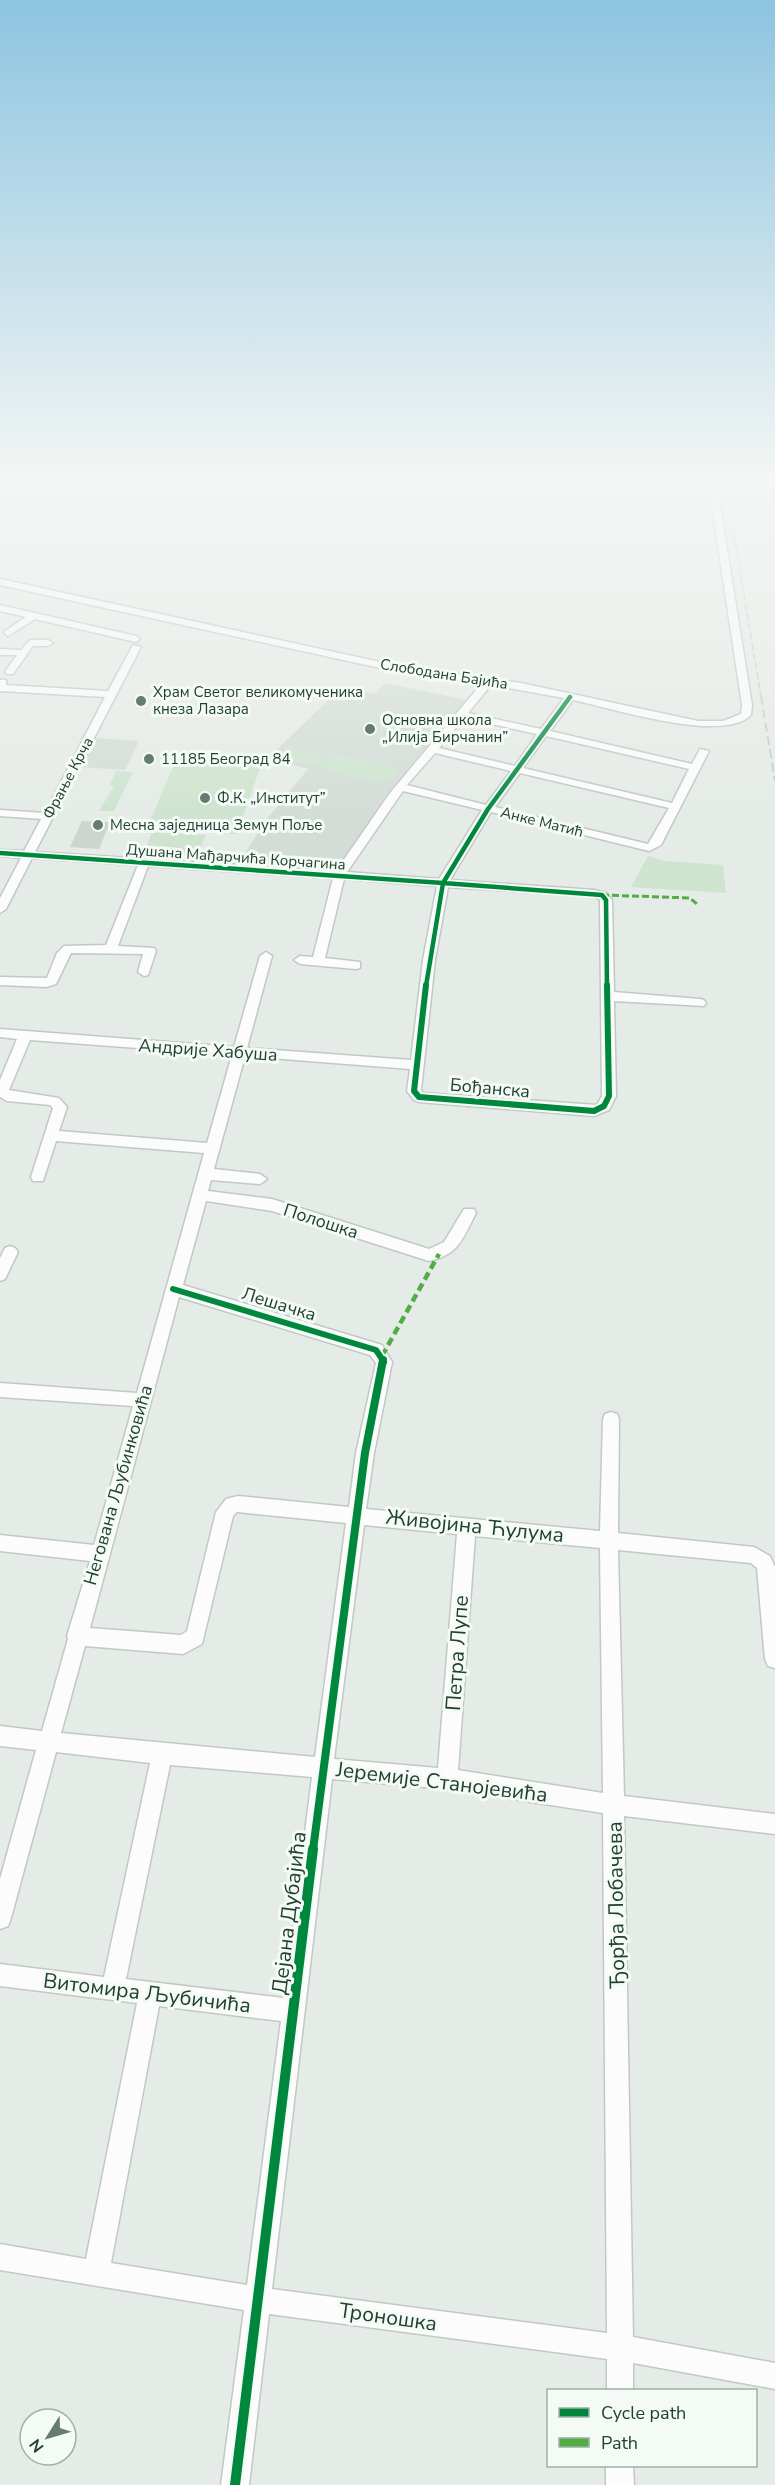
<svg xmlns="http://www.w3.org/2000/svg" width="775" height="2485" viewBox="0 0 775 2485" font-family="'Nunito Sans',sans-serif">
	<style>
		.built { fill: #d3dcd6 }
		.green { fill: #cee4cf }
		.building { fill: #ced4d0 }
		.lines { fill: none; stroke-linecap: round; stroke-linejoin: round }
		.minor-casing { stroke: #c2c8c4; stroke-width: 3 }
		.minor { fill: #fbfcfb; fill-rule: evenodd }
		.rail-far1 { stroke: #c7ccc9; stroke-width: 1.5; stroke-dasharray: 7 3; stroke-linecap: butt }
		.rail { stroke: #c7ccc9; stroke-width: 2; stroke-dasharray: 9 4.5; stroke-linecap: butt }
		.quiet-far1 { stroke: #53ad45; stroke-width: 3; stroke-dasharray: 7 3; stroke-linecap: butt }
		.quiet { stroke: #53ad45; stroke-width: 4.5; stroke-dasharray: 8 4.5; stroke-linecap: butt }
		.cycleway-far3-casing { stroke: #f4faf5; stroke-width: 8 }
		.cycleway-far2-casing { stroke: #f4faf5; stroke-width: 10 }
		.cycleway-far1-casing { stroke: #f4faf5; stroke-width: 11 }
		.cycleway-casing { stroke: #f4faf5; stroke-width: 14 }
		.cycleway-far3 { stroke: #00873e; stroke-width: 4.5 }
		.cycleway-far2 { stroke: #00873e; stroke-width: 6 }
		.cycleway-far1 { stroke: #00873e; stroke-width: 8 }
		.cycleway { stroke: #00873e; stroke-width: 10 }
		.poi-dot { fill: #667c70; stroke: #f4faf5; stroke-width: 2 }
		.labels { text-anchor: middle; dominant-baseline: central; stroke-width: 6; stroke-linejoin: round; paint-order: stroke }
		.far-street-label { font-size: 15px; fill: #224030; stroke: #f4faf5 }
		.far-poi-label { font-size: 15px; fill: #224030; stroke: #f4faf5; text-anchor: start }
		.street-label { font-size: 18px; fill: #224030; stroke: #f4faf5 }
		.near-street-label { font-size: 21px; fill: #224030; stroke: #f4faf5 }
	</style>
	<rect width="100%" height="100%" fill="#e5ebe7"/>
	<path class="built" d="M386 683 467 700 390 790 338 868 239 862 267 819 308 769 268 758 343 686 374 694Z
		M95 738 139 741 125 770 80 767Z"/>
	<path class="green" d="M289 748 322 756 314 765 280 757Z
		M335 754 390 766 396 771V775C383 790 343 774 325 769L320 765 321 760Z
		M175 762 260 768 237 834 147 828Z
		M116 771 133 772 114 811H99L114 786 110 785Z
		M152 832 206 835 198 854 144 852Z
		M648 856 665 861 723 865 726 893 631 887Z"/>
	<path class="building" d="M82 821 110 822 99 849 70 847Z"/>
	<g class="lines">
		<g class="minor-casing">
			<path id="minor" d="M704 475H711L718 493 752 705 751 715C723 744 611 708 573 700L550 731 692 764 700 749 709 751 661 845 649 851 491 812 450 880 595 890 606 893 612 900 614 992 700 999 704 1000 706 1003 704 1006 614 1001 616 1096 609 1110 594 1116 419 1102 414 1100 407 1091 410 1069 245 1056 214 1169 260 1174 267 1179 260 1184 211 1180 208 1191 272 1199 429 1249 444 1242 464 1209H474L476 1213C463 1238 459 1255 429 1261L272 1211 206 1201 183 1285 382 1345 392 1362 374 1453 366 1509 600 1531 603 1419 605 1414 611 1412 617 1414 619 1419 618 1533 754 1547 770 1556 775 1567V1668L768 1666 765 1659 757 1568 751 1563 618 1550 624 1796 775 1814V1834L624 1816 633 2337 775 2363V2389L633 2363V2390H607V2359L269 2314 249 2485H221L244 2310 0 2270V2244L86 2259 137 2003 0 1986V1964L104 1977 150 1763 56 1752 11 1918 8 1926 0 1929V1879L36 1750 0 1746V1726L42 1731 68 1639 67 1636 90 1561 0 1551V1535L94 1545 133 1406 0 1397V1383L137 1393 204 1153 56 1141 43 1181H33L31 1177 53 1108 50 1105 7 1101 0 1097V1080L17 1039 0 1037V1029L234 1047 260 956 266 952 272 956 247 1048 411 1060 423 960 437 886 344 879 325 958 360 962V968L356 969 300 964 294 960 300 956 313 957 333 878 148 866 118 946 154 948 156 951 148 975 144 976 138 972 143 954 71 953 56 984 46 987 0 985V977L47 978 57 953 64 946 106 945 138 865 32 858 6 909 0 913V898L21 858 0 856V850L24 851 41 819 0 816V810L45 813 105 697 0 691V680H6V685L108 691 133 645 141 647 35 852 336 871 390 793 482 683 394 671 0 585V579L394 665 521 683 698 721H723L741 714 742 705 710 493ZM491 685 564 698 541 729 468 713ZM464 718 537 734 515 766 439 748ZM546 736 689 769 672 803 523 768ZM435 753 511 771 486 805 407 785ZM520 773 669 808 648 844 495 807ZM403 791 482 810 439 879 347 872ZM448 887 594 896 600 900 602 1096 597 1105 423 1093 421 1090 435 960ZM30 1040 232 1055 207 1143 59 1131 67 1107 59 1098 9 1090ZM179 1297 370 1355 376 1363 356 1453 349 1507 238 1496 226 1499 216 1512 187 1631 181 1635 90 1628ZM237 1512 346 1523 315 1757 61 1733 85 1646 183 1654 202 1644 233 1516ZM364 1525 457 1534 438 1768 334 1759ZM475 1536 600 1548 603 1793 458 1770ZM170 1765 312 1777 284 1998 126 1979ZM332 1779 447 1789 603 1813 607 2333 272 2289ZM159 2006 281 2021 247 2285 111 2263Z
				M743 475H753L775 482V486Z
				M0 605 136 636 140 639 136 642 35 619 8 636 4 633 5 631 26 617 0 611Z
				M30 640H48L53 643 48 646H33L13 674H7L5 672 17 655H0V649L21 650Z
				M10 1246 15 1248 18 1252 5 1279 0 1281V1258L5 1248Z
				M606 2466H633L634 2485H606Z"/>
		</g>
		<use href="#minor" class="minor"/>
		<path class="rail-far1" d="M724 475 761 697"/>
		<path class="rail" d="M761 696 775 781"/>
		<path class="quiet-far1" d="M602 895 690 898 697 904"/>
		<path class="quiet" d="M382 1356 439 1254"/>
		<g class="cycleway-far3-casing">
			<path id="cycleway-far3" d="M0 853 443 883
				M443 883 602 895 606 900 607 986
				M443 883 488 809 570 697
				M426 986 443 883"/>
		</g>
		<g class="cycleway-far2-casing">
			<path id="cycleway-far2" d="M426 985 414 1091 419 1097 594 1111 604 1106 609 1096 607 985
				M173 1289 376 1350 384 1362"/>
		</g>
		<g class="cycleway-far1-casing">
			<path id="cycleway-far1" d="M313 1850 365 1453 383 1360"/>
		</g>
		<g class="cycleway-casing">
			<path id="cycleway" d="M235 2485 313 1849"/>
		</g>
		<use href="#cycleway-far3" class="cycleway-far3"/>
		<use href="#cycleway-far2" class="cycleway-far2"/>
		<use href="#cycleway-far1" class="cycleway-far1"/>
		<use href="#cycleway" class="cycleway"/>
	</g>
	<linearGradient id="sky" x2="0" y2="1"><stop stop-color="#8dc4e0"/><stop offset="0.58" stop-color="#f3f6f4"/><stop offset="1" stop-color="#f3f6f4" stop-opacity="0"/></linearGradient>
	<rect width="775" height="823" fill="url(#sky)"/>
	<g class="poi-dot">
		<circle cx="141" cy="701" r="6"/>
		<circle cx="370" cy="729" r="6"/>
		<circle cx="149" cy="759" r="6"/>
		<circle cx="205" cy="798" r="6"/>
		<circle cx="98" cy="825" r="6"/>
	</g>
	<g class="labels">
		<g class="far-street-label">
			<text transform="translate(444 674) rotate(9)">Слободана Бајића</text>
			<text transform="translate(68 778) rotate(-62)">Фрање Крча</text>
			<text transform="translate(542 822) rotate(14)">Анке Матић</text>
			<text transform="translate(236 857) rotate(4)">Душана Мађарчића Корчагина</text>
		</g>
		<g class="far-poi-label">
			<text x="153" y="692">Храм Светог великомученика<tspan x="153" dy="17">кнеза Лазара</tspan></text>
			<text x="382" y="720">Основна школа<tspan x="382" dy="17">„Илија Бирчанин”</tspan></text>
			<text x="161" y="759">11185 Београд 84</text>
			<text x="217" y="798">Ф.К. „Институт”</text>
			<text x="110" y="825">Месна заједница Земун Поље</text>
		</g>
		<g class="street-label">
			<text transform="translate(208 1050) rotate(4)">Андрије Хабуша</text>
			<text transform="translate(490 1088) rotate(5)">Бођанска</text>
			<text transform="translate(321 1221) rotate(18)">Полошка</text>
			<text transform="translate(279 1304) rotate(17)">Лешачка</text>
			<text transform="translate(118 1485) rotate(-74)">Негована Љубинковића</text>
		</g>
		<g class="near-street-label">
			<text transform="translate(475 1526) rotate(6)">Живојина Ћулума</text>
			<text transform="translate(457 1653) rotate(-86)">Петра Лупе</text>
			<text transform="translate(442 1782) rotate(7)">Јеремије Станојевића</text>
			<text transform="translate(616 1905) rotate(-91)">Ђорђа Лобачева</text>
			<text transform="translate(289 1913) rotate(-83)">Дејана Дубајића</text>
			<text transform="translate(147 1993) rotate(7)">Витомира Љубичића</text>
			<text transform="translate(388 2317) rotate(8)">Троношка</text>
		</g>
	</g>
	<rect x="547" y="2389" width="210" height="78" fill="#f4faf5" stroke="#a0b0a6" stroke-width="1.5"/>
	<rect x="559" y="2408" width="30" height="9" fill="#00873e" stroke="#a0b0a6" stroke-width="1.5"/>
	<text x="601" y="2419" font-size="18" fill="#224030">Cycle path</text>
	<rect x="559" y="2438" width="30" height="9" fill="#53ad45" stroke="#a0b0a6" stroke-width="1.5"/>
	<text x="601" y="2449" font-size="18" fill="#224030">Path</text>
	<g transform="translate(48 2437) rotate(233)"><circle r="28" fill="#f4faf5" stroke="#a0b0a6" stroke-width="1.5"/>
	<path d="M0-4.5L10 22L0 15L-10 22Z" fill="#667c70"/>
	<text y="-9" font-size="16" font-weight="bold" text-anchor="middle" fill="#224030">N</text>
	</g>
</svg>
